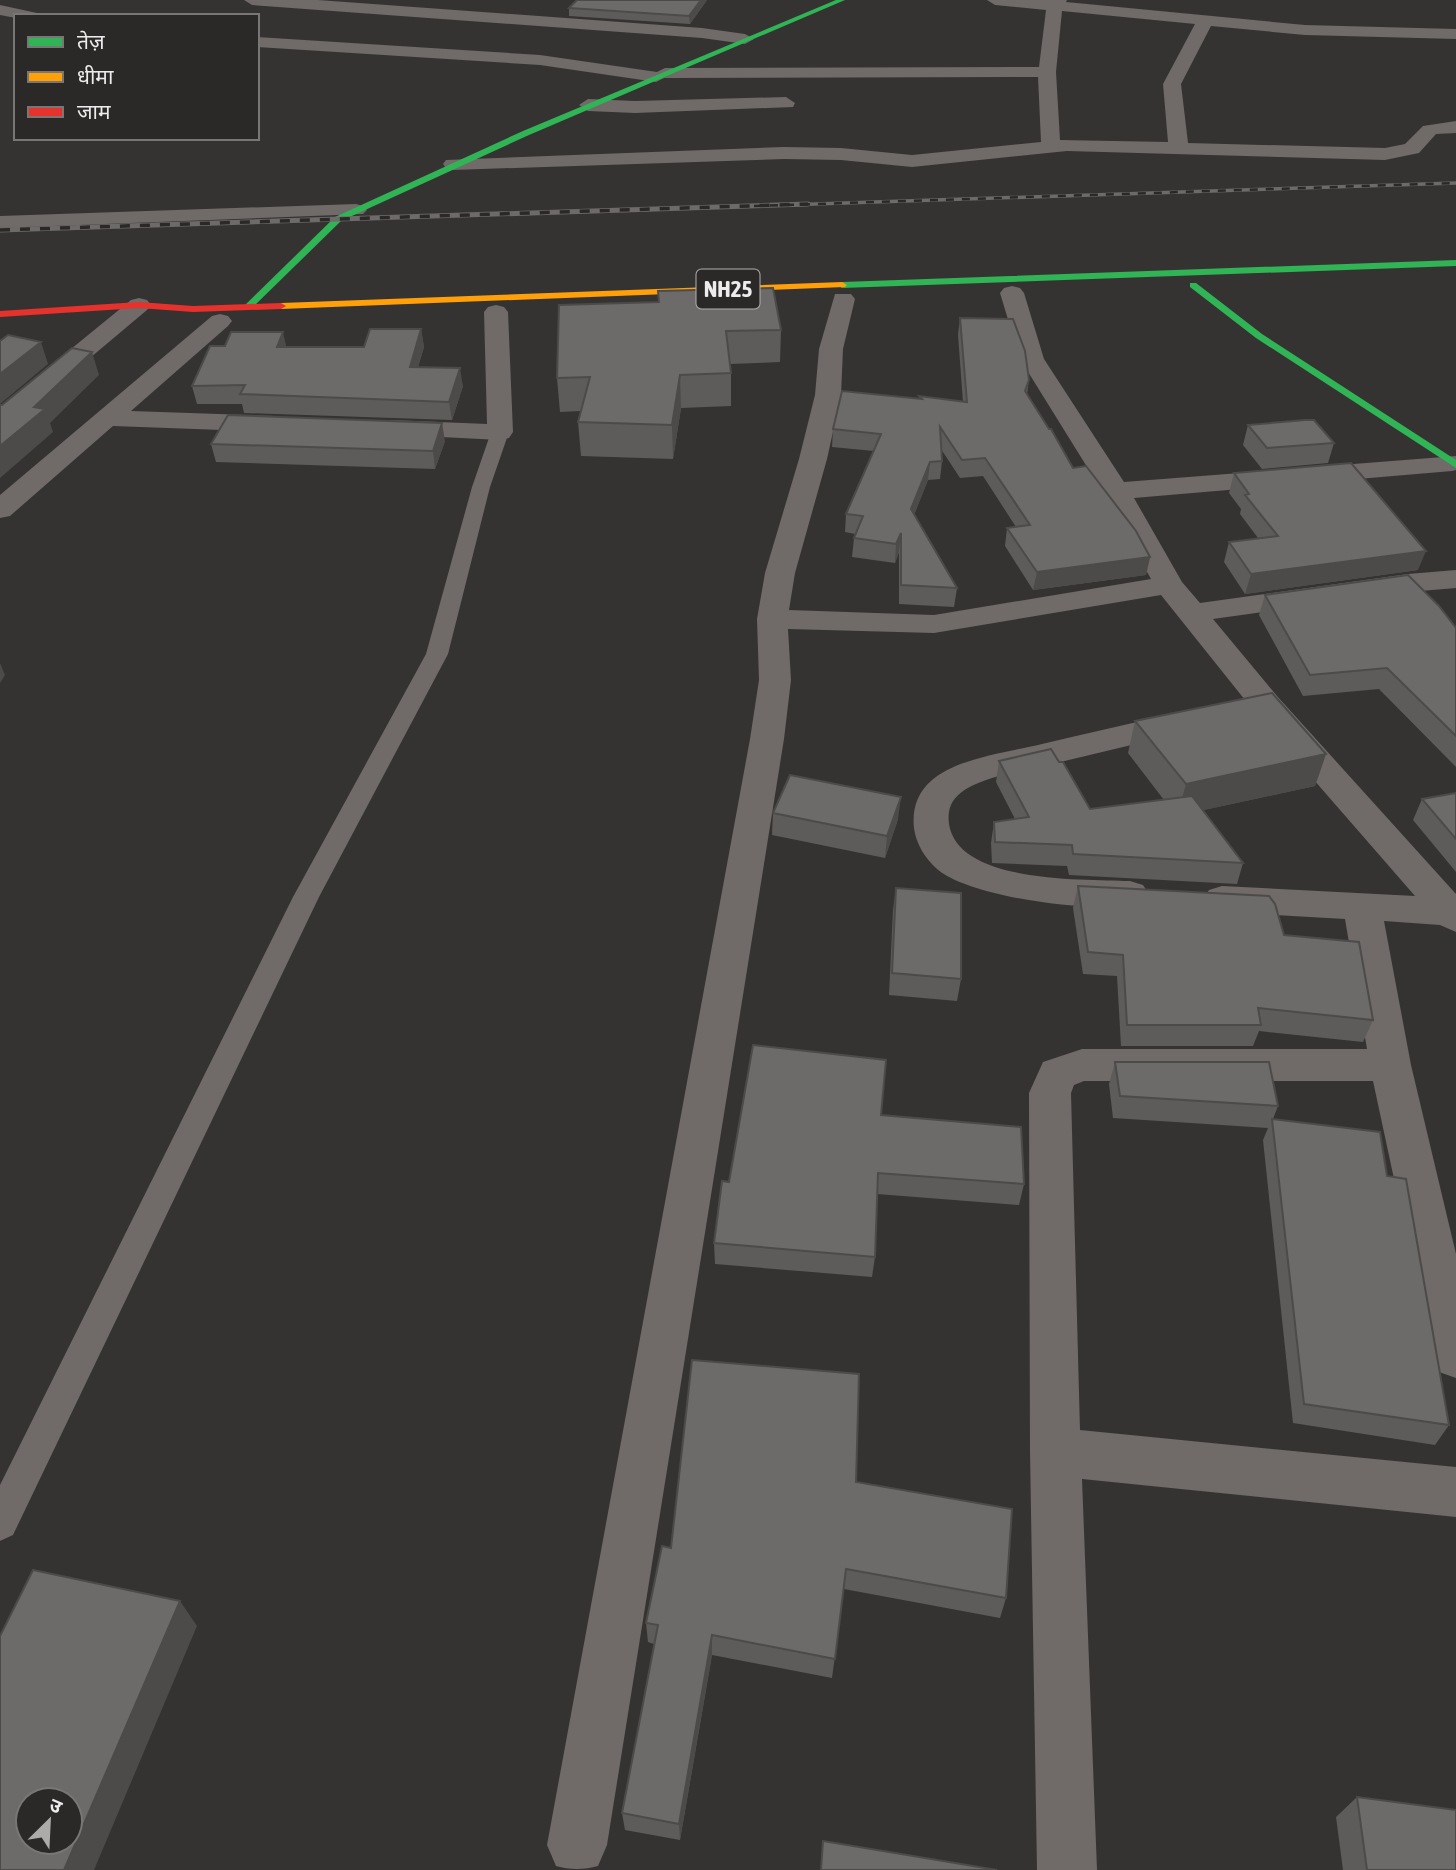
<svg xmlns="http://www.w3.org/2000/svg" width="1456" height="1870" viewBox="0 0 1456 1870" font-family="'Asap Condensed','Noto Sans Devanagari',sans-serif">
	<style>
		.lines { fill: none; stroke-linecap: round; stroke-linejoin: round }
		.lane { fill: #706a69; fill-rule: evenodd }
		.street { fill: #706a69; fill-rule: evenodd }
		.fast { fill: #30b455; fill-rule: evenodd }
		.slow { fill: #ff9f0a; fill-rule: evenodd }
		.jam { fill: #e5322d; fill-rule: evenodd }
		.rail-far1-casing { stroke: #6e6a6a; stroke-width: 3.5 }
		.rail-casing { stroke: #6e6a6a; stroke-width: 5 }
		.rail-far1 { stroke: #2b2828; stroke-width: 2.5; stroke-dasharray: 8; stroke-linecap: butt }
		.rail { stroke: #2b2828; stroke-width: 3.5; stroke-dasharray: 10; stroke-linecap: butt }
		.wall { fill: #5d5c5b }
		.shaded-wall { fill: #4c4b4a }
		.building { fill: #6c6b6a; stroke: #4c4b4a; stroke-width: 2; fill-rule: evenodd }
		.labels { text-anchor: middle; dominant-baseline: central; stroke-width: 7; stroke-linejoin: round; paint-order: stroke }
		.shield { fill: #2b2828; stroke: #b3b0b0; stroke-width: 2 }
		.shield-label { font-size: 23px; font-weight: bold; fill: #edebeb }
	</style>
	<rect width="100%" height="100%" fill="#343332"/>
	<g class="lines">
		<path class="lane" d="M500 427 509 432 490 487 448 654 319 897 13 1535 0 1541V1485L293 897 426 654 472 487 491 432Z"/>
		<path class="street" d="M244 0H318L702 28 745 34 754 39 745 44 702 38 252 5Z
			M987 0H1067L1066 2 1305 25 1456 29V39L1305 35 1211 26 1181 84 1188 143 1385 148 1405 144 1423 126 1456 121V133L1436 134 1419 153 1385 160 1067 151 912 167 841 160 784 159 453 170 446 168 443 164 446 160 784 147 841 148 912 155 1041 142 1038 77 664 78 656 82 540 65 257 47V37L540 55 657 72 665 68 1039 67 1046 10 995 5ZM1062 11 1195 24 1163 84 1168 142 1060 140 1056 72Z
			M0 5 37 13 39 16H16V18L0 15Z
			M786 97 795 103 793 107 635 113 588 111 579 105 588 99 635 101Z
			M356 204 363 206 367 210 363 214 0 228V216Z
			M1012 286 1020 288 1024 293 1044 359 1124 482 1456 456V470L1452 471 1134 498 1182 582 1200 603 1408 574 1456 570V588L1408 592 1213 619 1277 696 1456 894V932L1440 925 1384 921 1411 1065 1456 1254V1378L1439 1372 1432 1356 1373 1081H1084L1074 1085 1071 1093 1080 1430 1456 1467V1517L1082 1479 1097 1870H1037L1030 1452 1029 1093 1043 1062 1082 1049H1367L1345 919 1222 912 1209 908 1203 899 1209 890 1222 886 1415 896 1253 710 1161 595 934 633 788 629 791 680 784 739 607 1845 598 1866C585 1870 569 1870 556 1866L547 1845 750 739 759 680 757 619 765 573 799 459 815 395 819 349 835 294H851L855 299 843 349 841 395 827 459 795 573 789 610 934 615 1151 579 1102 491 1020 359 1000 293 1004 288Z
			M139 298 147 300 151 305 147 310 9 426 0 428V407L131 300Z
			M496 305 504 307 508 312 513 432 509 438 500 440 382 434 378 428 382 422 391 420 487 424 484 312 488 307Z
			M220 314 228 316 232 321 228 326 131 411 274 416 283 418 287 424 283 430 274 432 113 426 10 516 0 518V495L212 316Z
			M1182 712 1194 715 1199 722 1194 729C1145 742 1097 753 1048 765 1021 771 991 775 966 789 952 798 947 808 949 824 958 884 1084 879 1130 881L1143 885 1149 894 1143 903C1101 915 970 898 937 869 925 858 916 844 914 828 912 810 917 793 931 781 956 758 1009 752 1042 744 1089 733 1135 722 1182 712Z"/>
		<path class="fast" d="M836 0H845L529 135 341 221 251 309 243 307 335 217 523 131Z
			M1456 260V266L842 288 837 285 842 282Z
			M1190 283H1196L1262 334 1456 460V468L1256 338 1190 287Z"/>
		<path class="slow" d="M842 282 847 285 845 287 281 309 276 306 281 303Z"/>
		<path class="jam" d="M139 302 193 306 281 303 286 306 281 309 193 312 139 308 0 317V311Z"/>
		<g class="rail-far1-casing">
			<path id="rail-far1" d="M754 206 1456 183"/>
		</g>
		<g class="rail-casing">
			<path id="rail" d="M0 230 808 204"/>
		</g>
		<use href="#rail-far1" class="rail-far1"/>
		<use href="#rail" class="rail"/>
	</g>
	<path class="wall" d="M577 0H707L690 24 569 16V8Z
		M559 305 781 330 780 362 730 364 731 373V406L681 408 673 459 581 456 578 422 581 411 560 412 557 378Z
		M960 318 1029 380 1027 394 1073 468 1150 557 1146 575 1033 590 1005 546 1007 528 1016 527 983 476 960 478 941 449 942 461 940 479 928 480 914 515 957 588 954 607 899 604V552L895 563 852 557 854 538 855 534 845 532 846 514 874 451 832 447 833 429 919 399V396L963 402 958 335Z
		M421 329 424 347 418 367 463 386 452 420 244 413 242 404H197L192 386 287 347H364Z
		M1248 425 1334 443 1328 463 1262 469 1243 445Z
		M445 441 435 469 216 462 211 444Z
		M1234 473 1418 570 1245 594 1224 562 1229 542 1258 538 1240 514 1241 509 1229 493Z
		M1265 595 1456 628V767L1379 689 1303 696 1259 615Z
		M1135 721 1326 754 1315 786 1203 810 1243 863 1237 884 1069 875 1067 866 992 863 991 843 994 822 1015 819 996 782 999 761 1059 762 1090 809 1164 800 1128 753Z
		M1456 793V872L1413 820 1422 799Z
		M773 813 898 819 885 858 772 835Z
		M1078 886 1284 935 1373 1020 1363 1042 1259 1031 1253 1046H1121L1117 976 1083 974 1073 908Z
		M896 888 961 979 957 1001 889 995 893 910Z
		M1115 1062 1278 1106 1273 1119 1387 1176 1449 1425 1435 1445 1293 1423 1263 1140 1268 1128 1113 1118 1109 1084Z
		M881 1115 1024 1184 1019 1205 877 1194 875 1257 872 1277 715 1264 714 1243 729 1182Z
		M856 1482 1006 1598 1000 1618 844 1589 832 1678 712 1655 680 1840 625 1830 622 1813 654 1644 648 1642 646 1623 671 1548Z
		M1357 1797 1456 1870H1343L1336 1817Z"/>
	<path class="shaded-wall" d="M701 0H707L690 24 689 16Z
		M421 329 424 347 413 385 410 367Z
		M283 332 287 350 277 347Z
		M41 342 48 364 0 404V374Z
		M92 352 99 375 50 423 53 432 0 478V446L34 407Z
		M460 368 463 386 452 420 449 402Z
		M680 375 681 408 673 459 672 425Z
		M442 423 445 441 435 469 433 451Z
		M930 462 928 480 909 527 911 509Z
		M901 533 899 552 895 563 896 544Z
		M1426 551 1418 570 1245 594 1251 574Z
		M1150 557 1146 575 1033 590 1037 572Z
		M0 663 5 675 0 683Z
		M1326 754 1315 786 1177 816 1186 784Z
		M901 797 898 819 885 858 887 836Z
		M180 1601 197 1626 94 1870H64Z
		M712 1635V1655L680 1840 679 1824Z"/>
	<path class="building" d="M577 0H701L689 16 569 8Z
		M773 288 781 330 726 331 731 373 680 375 672 425 578 422 590 377 557 378 559 305 659 302 658 291Z
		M960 318 1013 319 1025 351 1029 380 1025 391 1049 429H1051L1073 468 1086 466 1136 531 1150 557 1037 572 1007 528 1030 525 985 458 962 460 940 427 942 461 930 462 911 509 957 588 901 585V533L896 544 854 538 863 516 846 514 881 434 833 429 842 391 922 399 919 396 967 402Z
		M370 329H421L410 367 460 368 449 402 240 394 245 385 192 386 210 346H225L231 332H283L277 347H364Z
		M8 335 41 342 0 374V341Z
		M72 348 92 352 34 407 45 409 0 446V405H2Z
		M228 415 442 423 433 451 211 444Z
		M1305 420H1314L1334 443 1267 448 1248 425Z
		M1351 463 1426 551 1251 574 1229 542 1278 536 1245 495 1249 494 1234 473Z
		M1408 575 1439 606 1456 628V736L1387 668 1310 675 1265 595Z
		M1272 693 1326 754 1186 784 1135 721Z
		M1051 749 1059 762H1063L1090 809 1192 796 1243 863 1073 854 1072 845 995 842 994 822 1029 817 999 761Z
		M790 775 901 797 887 836 773 813Z
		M1456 793V839L1422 799Z
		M1078 886 1269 896 1275 904 1284 935 1359 942 1373 1020 1258 1008 1261 1025H1127L1123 955 1088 952Z
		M896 888 961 893V979L892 973Z
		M753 1045 886 1060 881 1115 1021 1127 1024 1184 878 1173 875 1257 714 1243 722 1181 729 1182Z
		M1115 1062H1269L1278 1106 1120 1096Z
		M1272 1119 1380 1132 1387 1176 1406 1179 1449 1425 1304 1404Z
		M692 1360 859 1374 856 1482 1012 1509 1006 1598 846 1569 835 1659 712 1635 679 1824 622 1813 658 1625 646 1623 662 1546 671 1548Z
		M33 1570 180 1601 64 1870H0V1636ZM28 1800H70V1842H28Z
		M1357 1797 1456 1810V1870H1367Z
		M823 1841 997 1870H821Z"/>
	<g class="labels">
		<rect class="shield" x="696.5" y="269.5" width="63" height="39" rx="5"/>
		<g class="shield-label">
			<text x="728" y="289">NH25</text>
		</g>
	</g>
	<rect x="14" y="14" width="245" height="126" fill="#2b2828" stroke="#797676" stroke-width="2"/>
	<rect x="28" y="37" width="35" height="10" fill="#30b455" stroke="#797676" stroke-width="2"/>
	<text x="77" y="49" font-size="21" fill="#edebeb">तेज़</text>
	<rect x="28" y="72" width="35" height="10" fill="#ff9f0a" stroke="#797676" stroke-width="2"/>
	<text x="77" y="84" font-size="21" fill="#edebeb">धीमा</text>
	<rect x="28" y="107" width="35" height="10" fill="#e5322d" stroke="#797676" stroke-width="2"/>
	<text x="77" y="119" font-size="21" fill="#edebeb">जाम</text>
	<g transform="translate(49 1821) rotate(24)"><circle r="33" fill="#2b2828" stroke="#797676" stroke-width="2"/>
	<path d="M0-5L12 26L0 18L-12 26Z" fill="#acabaa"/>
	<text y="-10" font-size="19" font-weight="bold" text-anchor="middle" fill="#edebeb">उ</text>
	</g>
</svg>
